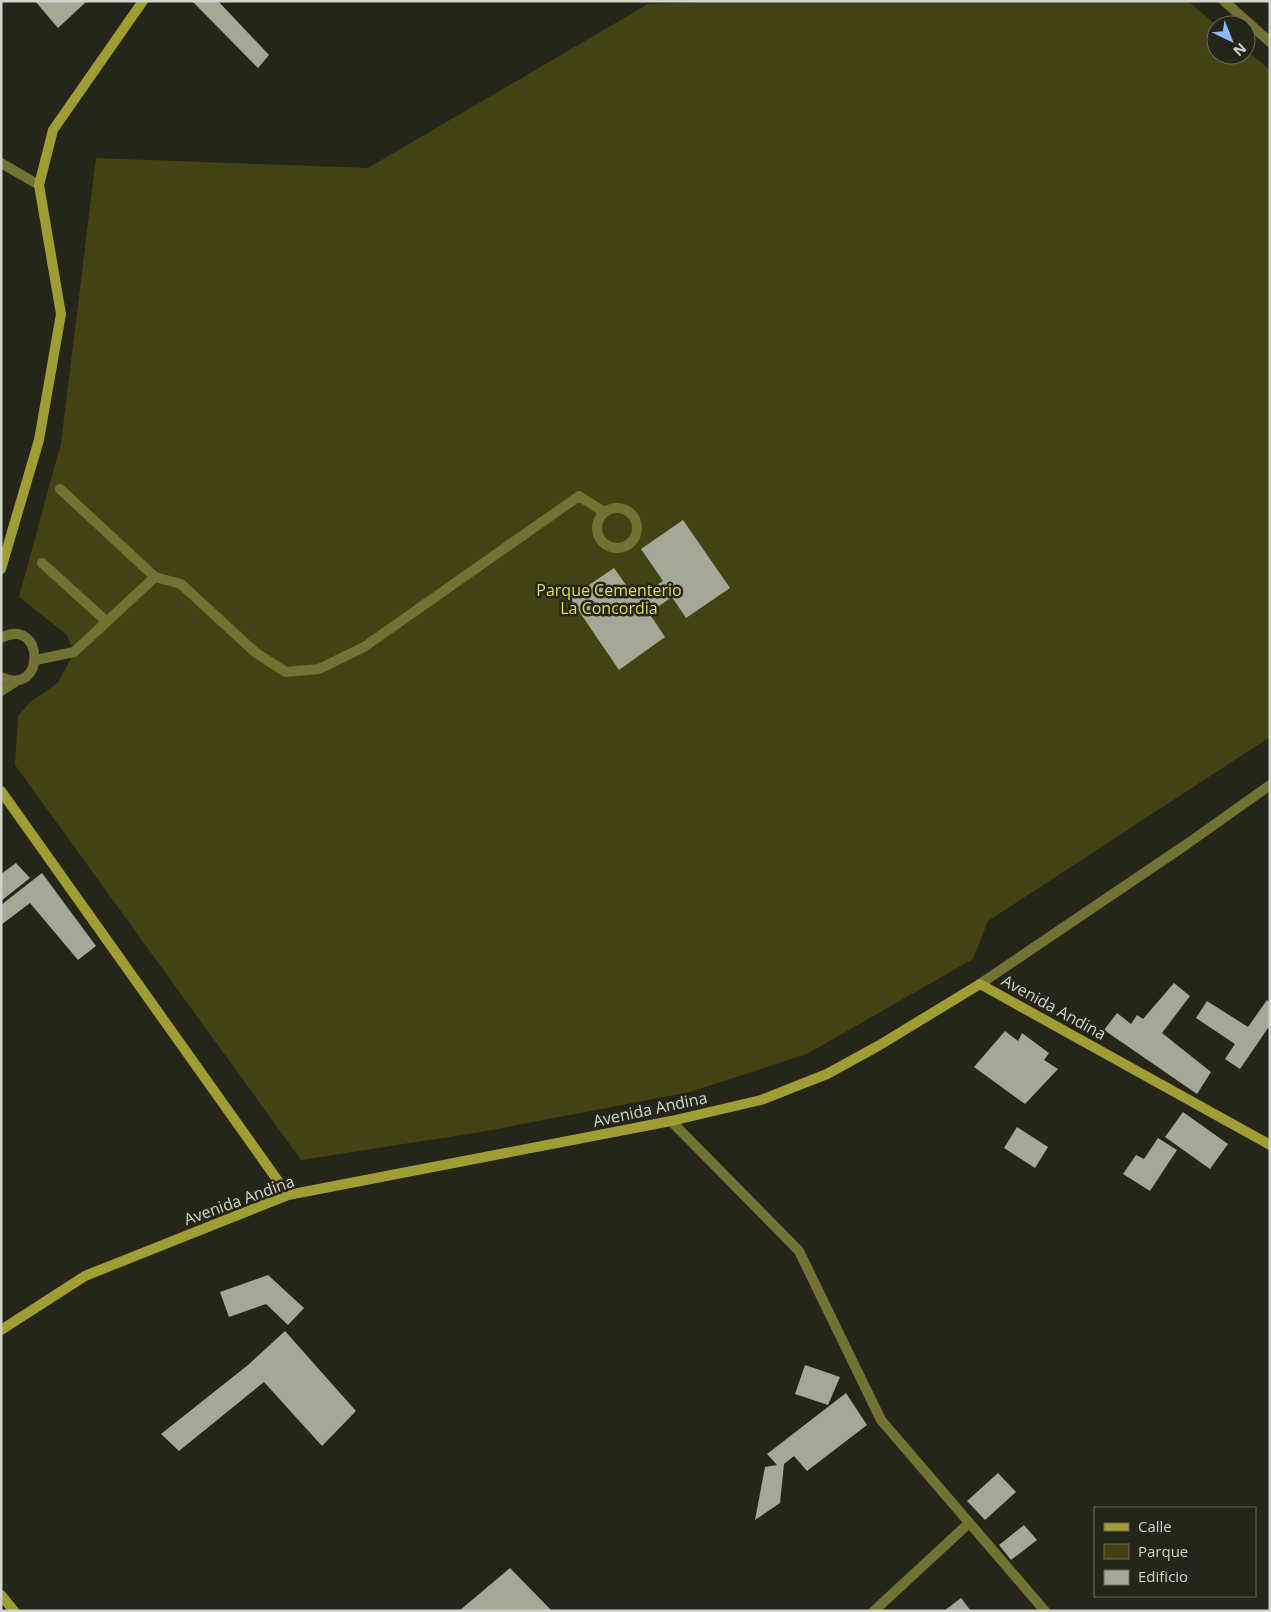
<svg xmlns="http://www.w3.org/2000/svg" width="1271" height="1612" viewBox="0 0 1271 1612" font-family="'Open Sans',sans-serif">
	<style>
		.green { fill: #424212 }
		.building { fill: #a7a798 }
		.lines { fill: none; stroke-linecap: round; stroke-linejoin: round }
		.lane { stroke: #727235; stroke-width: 10 }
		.street { stroke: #727235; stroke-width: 10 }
		.secondary { stroke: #9f9e35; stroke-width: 10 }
		.labels { text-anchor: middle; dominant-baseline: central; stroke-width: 5; stroke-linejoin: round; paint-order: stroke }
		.park-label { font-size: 16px; fill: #dfdf59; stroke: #252519 }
		.street-label { font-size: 16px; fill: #d4d4cc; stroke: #252519 }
	</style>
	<rect width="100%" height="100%" fill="#252519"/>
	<path class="green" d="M730 1H1188L1216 25V55H1246V50L1270 70V737L988 921 973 959 807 1054 690 1092 481 1132 301 1160 15 765 18 716 30 702 58 683 74 652 67 635 19 597 61 443 96 158 368 168 648 4Z"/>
	<path class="building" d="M35 1H87L58 28Z
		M192 1H218L269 55 258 68Z
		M683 520 730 588 686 618 672 597 649 613 665 637 619 670 570 598 614 568 636 599 663 581 641 549Z
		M16 863 30 878 1 901V874Z
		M42 873 96 946 78 960 30 903 1 925V905Z
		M1174 983 1190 996 1162 1033 1211 1072 1197 1094 1104 1030 1117 1013 1131 1024 1137 1015 1143 1019Z
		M1267 1000 1270 1003V1030L1268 1028 1240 1069 1225 1059 1235 1044 1196 1018 1207 1001 1248 1027Z
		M1005 1031 1018 1041 1022 1033 1049 1053 1044 1060 1058 1069 1025 1104 974 1067Z
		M1183 1112 1228 1144 1210 1169 1165 1137Z
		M1017 1127 1048 1147 1035 1168 1004 1148Z
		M1158 1138 1177 1150 1150 1191 1123 1174 1136 1155 1144 1159Z
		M268 1275 304 1308 288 1325 266 1304 229 1317 220 1292Z
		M285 1331 356 1411 322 1446 264 1382 179 1451 161 1434 248 1365Z
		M805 1365 840 1377 828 1405 795 1394Z
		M846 1393 867 1425 807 1471 794 1456 784 1464 780 1503 755 1520 765 1467 777 1465 767 1454Z
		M998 1473 1016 1492 985 1520 967 1501Z
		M1024 1525 1037 1540 1011 1560 999 1545Z
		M510 1568 552 1611H459Z
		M961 1598 971 1611H944Z"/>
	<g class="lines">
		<path class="lane" d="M60 489 155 577
			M597 528a20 20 0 1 1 40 0a20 20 0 1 1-40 0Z
			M42 563 106 621
			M1 638C44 615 47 698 1 677
			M36 660 74 652 155 577 181 584 256 653 286 672 319 669 364 647 579 496 604 512
			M1 691 18 680"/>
		<path class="street" d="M1224 1 1270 42
			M1 163 39 185
			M980 984 1187 844 1270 785
			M671 1121 799 1251 881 1420 1045 1611
			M874 1611 969 1523"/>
		<path class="secondary" d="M1 569 39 440 61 314 39 185 53 130 143 1
			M1 791 288 1195
			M1 1330 85 1276 288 1195 671 1121 761 1100 827 1074 878 1046 980 984 1270 1145
			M1 1595 14 1611"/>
	</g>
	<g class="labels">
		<g class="park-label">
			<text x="609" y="590">Parque Cementerio<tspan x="609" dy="18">La Concordia</tspan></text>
		</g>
		<g class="street-label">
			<text transform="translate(1054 1007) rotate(29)">Avenida Andina</text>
			<text transform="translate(650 1109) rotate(-12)">Avenida Andina</text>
			<text transform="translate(239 1200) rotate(-20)">Avenida Andina</text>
		</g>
	</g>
	<rect width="1271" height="1612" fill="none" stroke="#d4d4cc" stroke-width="5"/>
	<rect x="1094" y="1507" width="162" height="90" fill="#252519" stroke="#6b6b61"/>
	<rect x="1104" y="1523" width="25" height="8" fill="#9f9e35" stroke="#6b6b61"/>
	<text x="1138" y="1532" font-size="15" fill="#d4d4cc">Calle</text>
	<rect x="1104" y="1544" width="25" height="15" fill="#424212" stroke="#6b6b61"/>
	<text x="1138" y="1557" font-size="15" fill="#d4d4cc">Parque</text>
	<rect x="1104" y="1570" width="25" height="15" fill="#a7a798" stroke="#6b6b61"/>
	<text x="1138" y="1582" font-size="15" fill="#d4d4cc">Edificio</text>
	<g transform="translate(1231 40) rotate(137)"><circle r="24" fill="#252519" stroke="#6b6b61"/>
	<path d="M0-4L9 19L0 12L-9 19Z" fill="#8db9fc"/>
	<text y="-8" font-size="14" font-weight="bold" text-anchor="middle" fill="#d4d4cc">N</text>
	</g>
</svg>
